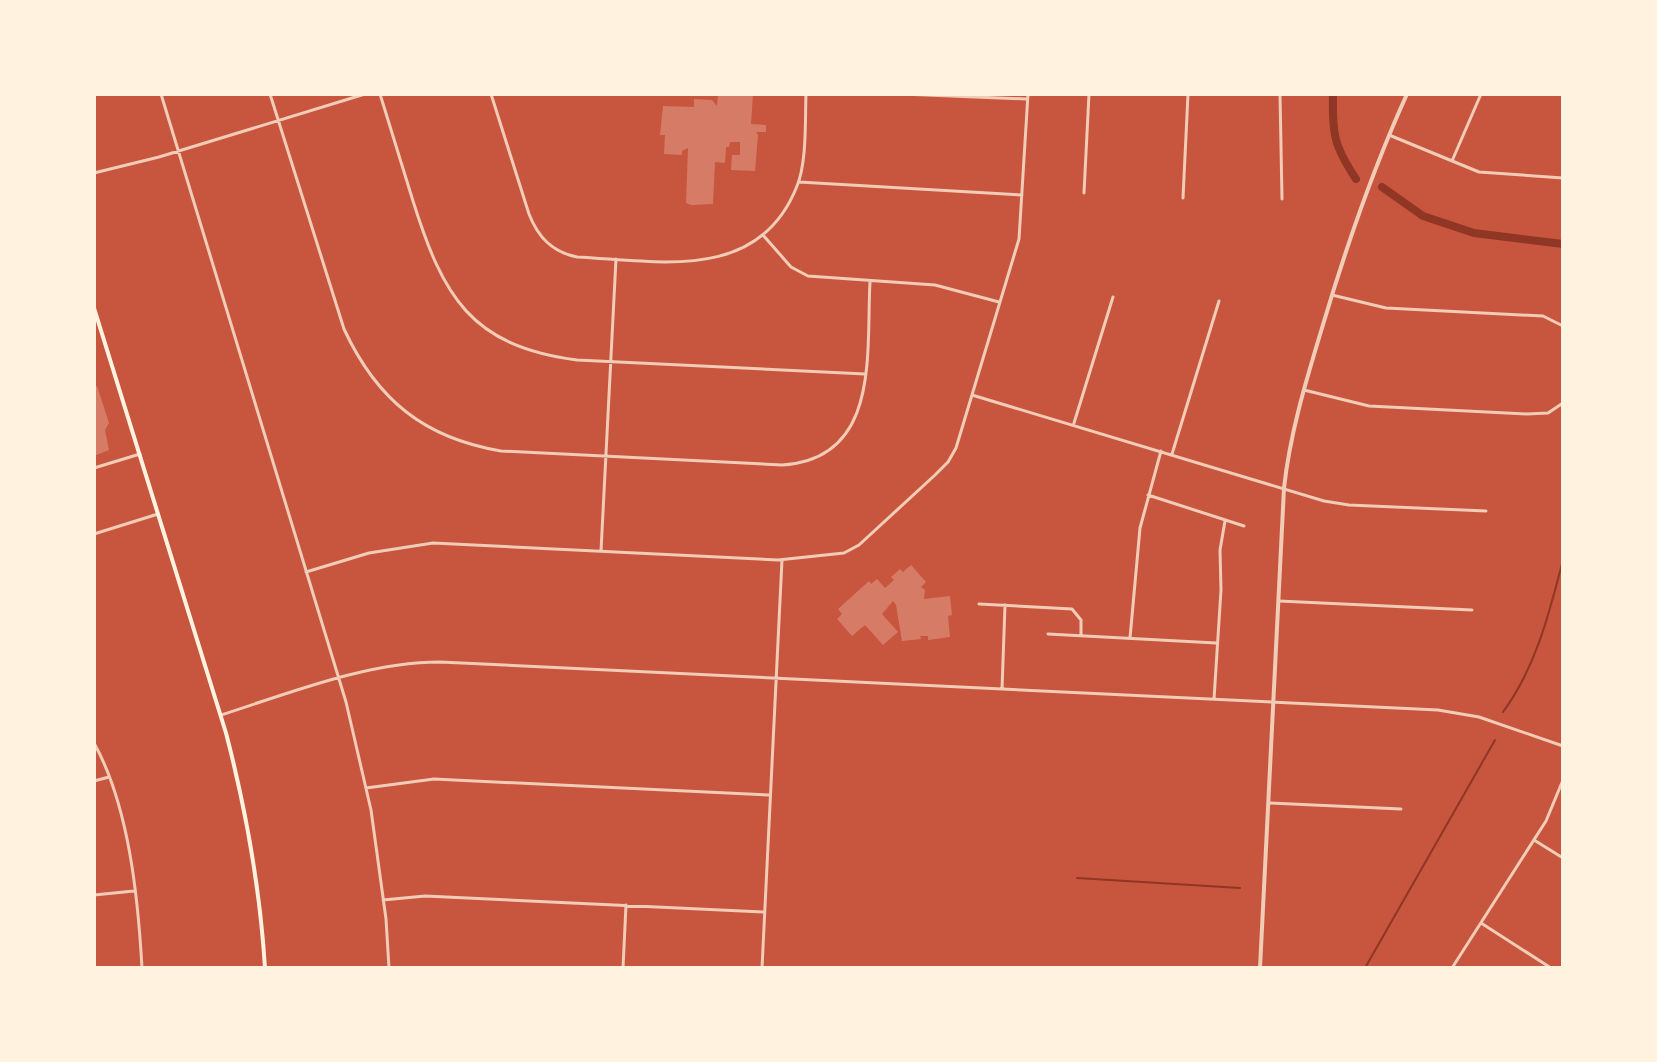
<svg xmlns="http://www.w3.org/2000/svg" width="1657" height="1062" viewBox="0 0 1657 1062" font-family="Raleway,sans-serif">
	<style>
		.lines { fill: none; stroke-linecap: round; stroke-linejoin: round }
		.stream { stroke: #8f3625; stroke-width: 2 }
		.canal { stroke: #8f3625; stroke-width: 8 }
		.building { fill: #d67c66 }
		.minor { stroke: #f1ccb7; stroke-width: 3 }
		.tertiary { stroke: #f1ccb7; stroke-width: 4 }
		.secondary { stroke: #fff3e0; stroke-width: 4 }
	</style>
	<rect width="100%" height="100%" fill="#c8553d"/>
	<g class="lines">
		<path class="stream" d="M1503 712C1536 667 1549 614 1563 560
			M1077 878 1240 888
			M1365 968 1495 740"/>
		<path class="canal" d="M1333 94C1332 134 1334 146 1356 179
			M1382 187 1423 216 1474 233 1563 244"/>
	</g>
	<path class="building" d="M718 94H753L751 124 766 125V132H756L758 135 755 171 731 170 732 155H740V142H730L729 147H726L725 163 715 162 713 204 691 205 686 203 688 148 682 151V155L664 154 665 135H660L663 106 694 107V99L712 100 717 106Z
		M97 386 109 423 105 430 109 450 94 456V387Z
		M911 565 926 582 921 587 925 590 924 599 950 596 952 615 948 616 950 637 928 640V636H920L921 639 902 641 896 605 893 601 882 614 898 632 883 645 865 625 852 636 837 619 842 614 838 609 869 581 871 584 877 579 885 588 894 580 891 577 900 569 903 572Z"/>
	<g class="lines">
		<path class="minor" d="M161 94 346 702 371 810 386 919 389 968
			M270 94 344 329C377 400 424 438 501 451L782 465C881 459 866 352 870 282
			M380 94C391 130 402 165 413 201 443 296 470 346 577 360L865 374
			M491 94 529 214C538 237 552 252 577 257 659 261 759 283 797 186 807 162 805 120 806 94
			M902 94 1026 99
			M1280 94 1282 199
			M1389 135 1479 172 1563 178
			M1452 161 1481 94
			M94 173 159 157 365 94
			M799 182 1022 195
			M1084 193 1089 94
			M1183 198 1188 94
			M763 235 791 267 808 276 935 285 999 302
			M1332 295 1386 308 1543 316 1563 326
			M1304 390 1369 406 1527 414 1548 413 1563 403
			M972 395 1324 501 1349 505 1486 511
			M1074 423 1113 297
			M1172 454 1219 301
			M94 468 140 454
			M1148 495 1244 526
			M94 534 158 514
			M601 551 616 259
			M306 572 369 553 433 543 778 560 844 553 859 545 935 475 948 462 956 448 1019 239 1028 94
			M1279 601 1472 610
			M979 604 1072 609 1081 620V635
			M1048 634 1216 643
			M1130 638 1140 528 1161 451
			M1002 689 1005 605
			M1214 699 1221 590 1220 550 1225 521
			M221 715C290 693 367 662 440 662L1438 710 1479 717 1563 746
			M94 743C129 806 138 897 142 968
			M94 781 109 777
			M366 788 434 779 769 795
			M1269 803 1401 809
			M1534 840 1563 858
			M94 895 134 891
			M383 900 425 896 763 912
			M1481 923 1551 968
			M623 968 626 905
			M762 968 782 560
			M1452 968 1546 821 1563 780"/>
		<path class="tertiary" d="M1260 968 1284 488C1290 433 1306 381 1322 328 1346 247 1372 171 1407 94"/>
		<path class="secondary" d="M94 308 226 733C246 810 260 888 265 968"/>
	</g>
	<rect width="1657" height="1062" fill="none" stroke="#fff3e0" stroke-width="192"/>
</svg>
